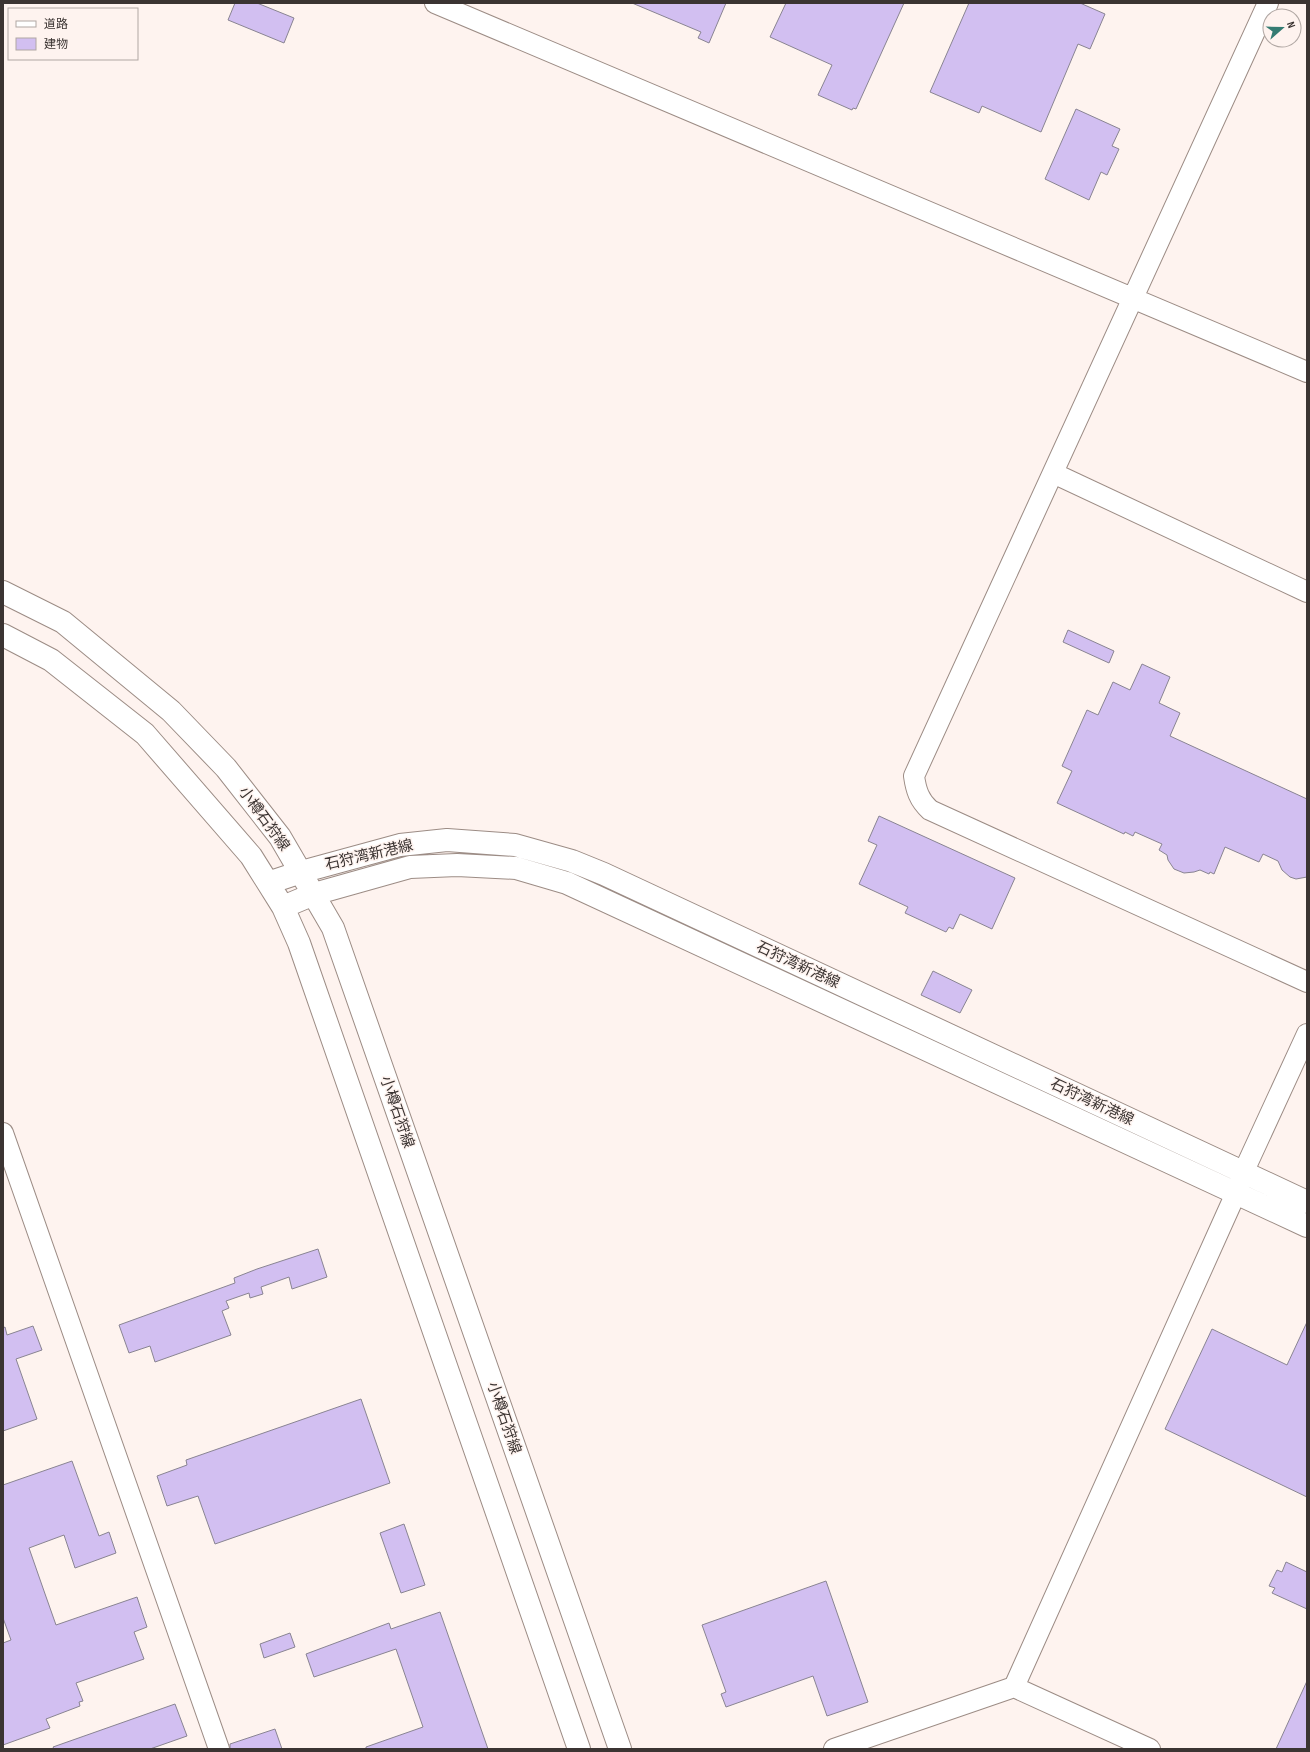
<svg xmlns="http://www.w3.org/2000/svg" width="1310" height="1752" viewBox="0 0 1310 1752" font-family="'Sofia Sans Condensed','Noto Sans JP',sans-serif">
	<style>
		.building { fill: #d2bff1; stroke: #898492 }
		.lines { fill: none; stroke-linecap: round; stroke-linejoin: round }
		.minor-casing { stroke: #9c8c85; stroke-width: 22 }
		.major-casing { stroke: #9c8c85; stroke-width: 24 }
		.minor { stroke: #fff; stroke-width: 20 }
		.major { stroke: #fff; stroke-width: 22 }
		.labels { text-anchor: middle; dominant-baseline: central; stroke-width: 3; stroke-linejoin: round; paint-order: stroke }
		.street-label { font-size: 15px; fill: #3b3432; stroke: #fef3ef }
	</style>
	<rect width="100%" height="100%" fill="#fef3ef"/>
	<path class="building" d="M235 3H257L294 18 284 43 228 20Z
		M632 3H726L709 43 698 38 701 32Z
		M786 3H904L856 109 853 108 852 110 818 95 832 65 770 37Z
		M969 3H1080L1105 14 1090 49 1078 44 1041 132 982 106 979 113 930 92Z
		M1076 109 1120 129 1112 146 1119 149 1107 175 1101 172 1089 200 1045 179Z
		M1068 630 1114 651 1109 663 1063 642Z
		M1142 664 1170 677 1159 703 1180 713 1170 736 1307 799V877L1296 879 1290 877 1282 870 1278 861 1263 854 1259 862 1225 847 1214 874 1210 872 1209 874 1200 870 1194 872 1184 873 1174 869 1168 860 1167 855 1159 850 1162 844 1135 832 1133 836 1125 832 1124 834 1057 803 1072 771 1062 766 1087 710 1098 715 1113 682 1130 690Z
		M879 816 1015 878 992 929 960 914 953 929 949 927 946 932 905 913 908 907 859 884 877 845 868 841Z
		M933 971 972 990 960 1013 921 995Z
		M318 1249 327 1277 292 1289 289 1277 261 1287 263 1294 250 1298 249 1293 226 1301 229 1308 222 1311 231 1335 155 1362 150 1346 129 1353 119 1325 235 1283 234 1278 257 1269Z
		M1307 1322V1497L1165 1429 1212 1329 1287 1365Z
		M33 1326 42 1350 16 1359 37 1419 3 1431V1328L5 1327 7 1335Z
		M361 1399 390 1483 215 1544 198 1496 167 1506 157 1476 187 1465 186 1460Z
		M72 1461 99 1536 109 1532 116 1553 75 1568 64 1535 29 1548 44 1591 56 1625 137 1597 147 1627 134 1632 144 1659 76 1683 83 1701 79 1702 80 1706 46 1719 50 1728 3 1745V1643L11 1640 3 1618V1485Z
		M404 1524 425 1585 401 1593 380 1533Z
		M1286 1562 1307 1572V1609L1272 1593 1275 1588 1269 1586 1277 1570 1282 1572Z
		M826 1581 868 1702 827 1716 813 1676 726 1707 721 1694 726 1692 702 1625Z
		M440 1612 488 1749H366V1747L423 1727 396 1649 314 1677 306 1654 389 1623 391 1629Z
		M290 1633 295 1647 264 1658 260 1644Z
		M1307 1681V1749H1276Z
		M175 1704 187 1736 150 1749H54L53 1747Z
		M275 1729 282 1749H230V1744Z"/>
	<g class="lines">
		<g class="minor-casing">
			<path id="minor" d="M435 3 1307 372
				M1268 3 914 776C916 790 919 800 930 810L1307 982
				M1053 473 1307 592
				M3 1133 219 1749
				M1014 1687 1236 1193 1243 1173 1307 1034
				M834 1749 1014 1687 1150 1749"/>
		</g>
		<g class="major-casing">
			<path id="major" d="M3 592 63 622 171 711 226 768 280 837 333 928 620 1749
				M3 635 51 660 145 734 251 856 283 907 299 943 579 1749
				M268 883 301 872 400 845 447 840 515 845 572 861 604 874 1307 1202
				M283 907 314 894 410 867 457 865 516 868 567 883 1307 1226"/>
		</g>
		<use href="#minor" class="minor"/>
		<use href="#major" class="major"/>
	</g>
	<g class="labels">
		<g class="street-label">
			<text transform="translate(264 819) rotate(54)">小樽石狩線</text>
			<text transform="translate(369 855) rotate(-13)">石狩湾新港線</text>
			<text transform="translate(798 965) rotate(25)">石狩湾新港線</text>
			<text transform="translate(1092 1102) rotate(25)">石狩湾新港線</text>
			<text transform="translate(397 1112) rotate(71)">小樽石狩線</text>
			<text transform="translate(504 1418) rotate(71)">小樽石狩線</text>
		</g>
	</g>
	<rect width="1310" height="1752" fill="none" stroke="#3b3432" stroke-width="8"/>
	<rect x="8" y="8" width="130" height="52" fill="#fef3ef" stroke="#b0a7a3"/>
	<rect x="16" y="21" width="20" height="6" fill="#ffffff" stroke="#b0a7a3"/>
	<text x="44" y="28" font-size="12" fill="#3b3432">道路</text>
	<rect x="16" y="38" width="20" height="12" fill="#d2bff1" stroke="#b0a7a3"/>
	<text x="44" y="48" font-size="12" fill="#3b3432">建物</text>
	<g transform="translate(1282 28) rotate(70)"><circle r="19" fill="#fef3ef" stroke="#b0a7a3"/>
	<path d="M0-3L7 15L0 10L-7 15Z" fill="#347b72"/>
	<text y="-6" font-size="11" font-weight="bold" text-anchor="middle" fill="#3b3432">N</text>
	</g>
</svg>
